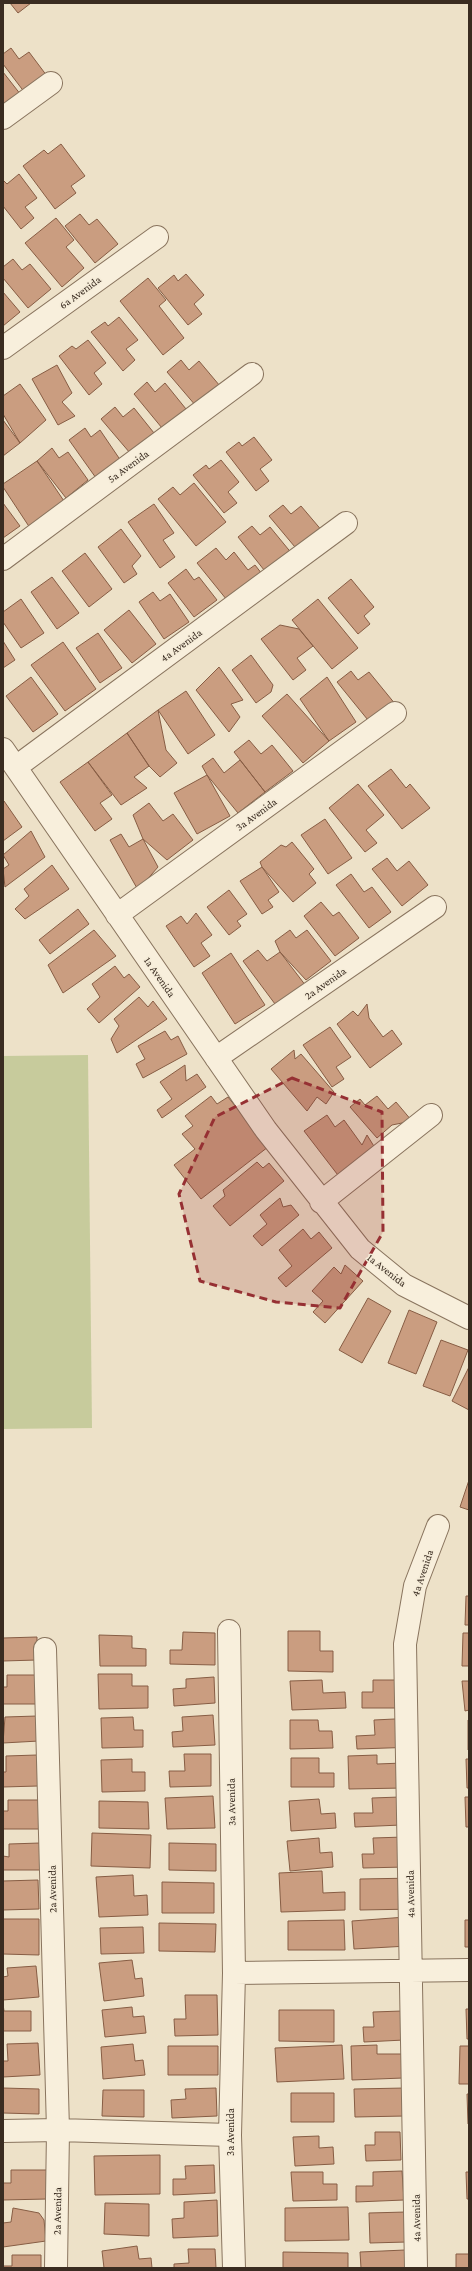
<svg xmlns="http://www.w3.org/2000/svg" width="472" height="2271" viewBox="0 0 472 2271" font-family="'Crimson Pro',serif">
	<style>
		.green { fill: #c7cb9c }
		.building { fill: #ca9d80; stroke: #875d44 }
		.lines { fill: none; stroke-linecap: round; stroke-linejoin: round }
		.minor-casing { stroke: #89745e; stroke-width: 24 }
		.minor { stroke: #f8efdc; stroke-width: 22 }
		.marked { fill: #963033; fill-opacity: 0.2; stroke: #963033; stroke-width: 3; stroke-dasharray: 8 5; stroke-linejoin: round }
		.labels { text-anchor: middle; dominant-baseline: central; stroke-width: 3; stroke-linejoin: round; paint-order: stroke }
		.street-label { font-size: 11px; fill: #3a2c21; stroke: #f5ecd8 }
	</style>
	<rect width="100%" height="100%" fill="#ede1c8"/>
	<path class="green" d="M88 1055 92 1428 3 1429V1056Z"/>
	<path class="building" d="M10 3H31L18 13Z
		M11 48 19 59 29 52 47 76 25 93 3 64V54Z
		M3 72 21 95 3 109Z
		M61 144 85 176 71 186 76 193 55 209 23 166 44 150 48 154Z
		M19 174 37 198 25 207 34 218 21 229 3 206V180L7 184Z
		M80 214 89 225 97 219 118 244 95 263 65 226Z
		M56 218 74 240 66 247 84 268 62 287 25 243Z
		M13 259 22 270 30 264 51 289 28 308 3 278V267Z
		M186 274 204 295 194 304 202 314 188 325 158 288 174 275 178 281Z
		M148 278 166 300 159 306 184 338 163 355 120 301Z
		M3 292 20 312 3 326Z
		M119 317 138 340 126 349 135 360 123 371 91 332 105 322 108 326Z
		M88 340 106 363 94 373 102 384 89 395 59 356 72 346 76 349Z
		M181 360 189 370 199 361 220 386 196 406 167 372Z
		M57 365 72 393 62 402 75 416 58 425 32 379Z
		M147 382 155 392 165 383 186 409 162 428 134 394Z
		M20 384 46 420 20 443 3 414V396Z
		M115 407 123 417 134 408 154 433 130 453 101 419Z
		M3 420 20 443 3 456Z
		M85 428 91 437 100 430 121 461 96 478 69 440Z
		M254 437 272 460 260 469 269 481 256 491 226 452 239 442 242 446Z
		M52 448 59 458 68 452 88 480 66 498 37 461Z
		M221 460 239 482 228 492 237 503 224 513 193 475 206 465 209 469Z
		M37 461 68 507 32 531 3 487V484Z
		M194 483 226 522 196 546 158 499 173 487 180 495Z
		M3 503 20 526 3 538Z
		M154 504 174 533 163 540 175 557 160 568 128 522Z
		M283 505 291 514 301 506 329 539 305 559 269 516Z
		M252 526 260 535 270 527 293 555 268 575 238 537Z
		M121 529 141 556 132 566 137 574 124 583 98 547Z
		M216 548 226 560 234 552 248 570 255 565 269 583 235 610 197 563Z
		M85 553 112 589 89 607 62 571Z
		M186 569 194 580 199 577 217 600 194 617 168 583Z
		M52 577 79 613 57 629 31 592Z
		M351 579 374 607 364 616 370 624 358 634 328 598Z
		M153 592 160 601 170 594 189 622 164 639 139 602Z
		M21 599 44 633 21 648 3 622V612Z
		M318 599 358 648 332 669 292 620Z
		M129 610 156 644 132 663 104 630Z
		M280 625 299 629 313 646 297 658 306 670 293 680 261 639Z
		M98 633 122 668 100 683 76 648Z
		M3 641 15 660 3 668Z
		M63 642 96 689 65 711 31 665Z
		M251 655 273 685 271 692 256 703 232 670Z
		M219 667 243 700 231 704 240 717 229 732 196 690Z
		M351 671 358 680 369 672 396 705 372 725 337 682Z
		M31 677 58 714 33 732 6 696Z
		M327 677 356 722 329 741 300 699Z
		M186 691 215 735 188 754 158 710Z
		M287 694 329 741 303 763 262 716Z
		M158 710 166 750 177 763 160 777 149 766 127 733Z
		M127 733 149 766 134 777 147 788 121 805 88 762Z
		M249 740 261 754 272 745 293 771 265 792 234 752Z
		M213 758 224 773 240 760 265 792 238 813 207 775 202 766Z
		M88 762 112 795 100 803 112 819 95 831 60 782Z
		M391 769 406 788 410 784 430 808 402 829 368 786Z
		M207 775 230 816 197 834 174 793Z
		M358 784 384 815 366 830 377 843 365 852 329 808Z
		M4 801 22 827 3 841V801Z
		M149 803 163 821 173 814 193 840 167 860 143 839 133 815Z
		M325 819 352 858 328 874 301 835Z
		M31 831 45 857 5 887 3 869 9 865 3 855Z
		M121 834 129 847 143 839 158 867 138 890 110 840Z
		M292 842 314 869 309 874 316 883 293 902 262 867 260 862 281 845 286 847Z
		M387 858 397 871 409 861 428 885 402 906 372 869Z
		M52 865 69 889 25 919 15 909 29 896 24 889Z
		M262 867 279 892 268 900 273 907 262 914 240 881Z
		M351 874 364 892 372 887 391 912 369 928 336 885Z
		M229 890 247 914 237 921 241 926 229 935 207 907Z
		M321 902 333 916 339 912 359 938 335 956 304 916Z
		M78 909 89 924 50 954 39 940Z
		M196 913 212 935 201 943 210 956 194 967 166 926 181 916 187 924Z
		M94 930 116 956 63 993 48 965Z
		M290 930 296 938 307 930 331 961 306 980 280 952 275 941Z
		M258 950 267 961 280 952 306 986 278 1008 243 961Z
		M231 953 265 1005 235 1024 202 973Z
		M115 966 124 978 129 974 140 987 99 1023 87 1009 100 997 92 984Z
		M139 997 148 1007 153 1001 167 1019 117 1053 111 1039 119 1026 114 1019Z
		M367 1004 369 1018 383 1037 392 1030 402 1044 370 1068 337 1024 353 1011 358 1016Z
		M330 1027 351 1057 336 1067 344 1079 332 1087 303 1045Z
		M165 1031 171 1040 178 1036 187 1054 143 1078 136 1064 145 1059 138 1046Z
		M294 1050 295 1059 301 1054 334 1092 326 1104 317 1097 307 1111 271 1069Z
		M185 1065 186 1081 197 1074 206 1087 162 1118 157 1110 172 1099 160 1082Z
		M211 1096 217 1104 228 1097 268 1147 201 1199 174 1165 195 1149 182 1134 193 1126 185 1116Z
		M377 1096 388 1109 396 1102 412 1121 392 1125 377 1138 350 1107 360 1099 365 1105Z
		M327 1115 335 1127 344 1120 362 1145 367 1135 380 1156 344 1183 304 1131Z
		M257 1162 263 1168 269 1163 284 1181 230 1226 213 1206 225 1196 223 1190Z
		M280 1198 283 1207 291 1205 299 1215 262 1246 253 1236 267 1224 260 1215Z
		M303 1229 311 1239 319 1232 332 1248 286 1287 278 1278 292 1266 279 1250Z
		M345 1265 363 1281 325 1323 313 1312 323 1301 312 1291 334 1267 341 1274Z
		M368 1298 391 1311 362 1363 339 1350Z
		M409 1310 437 1322 416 1374 388 1363Z
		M441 1340 468 1350 450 1396 423 1386Z
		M469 1367V1410L452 1401Z
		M469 1480V1510L460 1507Z
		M466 1596H469V1625H465Z
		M288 1631H320V1651H333V1672L288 1671Z
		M183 1632 215 1633V1665L170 1664V1650H182Z
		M463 1633H469V1666H462Z
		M99 1635 132 1636V1648L146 1649V1666H100Z
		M37 1637V1660L3 1661V1638Z
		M98 1674H132V1686H148V1708L99 1709Z
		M7 1675H39V1704H3V1687H7Z
		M214 1677 215 1703 174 1706 173 1689 186 1688V1679Z
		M322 1680 323 1693 345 1692 346 1708 292 1710 290 1681Z
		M373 1680H399V1708H362V1692H373Z
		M462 1681H469V1710L465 1711Z
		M213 1715 215 1745 173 1747 172 1732 183 1731 182 1717Z
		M37 1716 39 1741 3 1743 5 1717Z
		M133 1717 134 1730H143V1747L102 1748 101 1718Z
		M415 1718 417 1747 357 1749 356 1736 375 1735 374 1720Z
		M290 1720H318L319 1731H332L333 1748 290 1749Z
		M468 1720H469V1750H468Z
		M184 1754H211V1786L170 1787 169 1771H185Z
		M37 1755 38 1786 3 1787V1772H6V1756Z
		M377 1755V1764L403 1763 404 1788 349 1789 348 1756Z
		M291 1758H319V1773H334V1787H291Z
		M132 1759V1772H145V1791L102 1792 101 1760Z
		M466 1759H469V1788H467Z
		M213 1796 215 1828 167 1829 165 1798Z
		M400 1797 401 1825 355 1827 354 1813H373L372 1798Z
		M465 1797H469V1827H466Z
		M319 1799 321 1814 335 1813 336 1828 291 1831 289 1801Z
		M8 1800H41V1829H3V1811H8Z
		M99 1801 148 1802 149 1829 99 1828Z
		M92 1833 151 1835 150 1868 91 1866Z
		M404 1837 405 1867 363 1868 362 1854H374L373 1838Z
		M319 1838 320 1853 332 1852 333 1867 290 1871 287 1841Z
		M40 1843V1870H3V1856L9 1857V1844Z
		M169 1843 216 1844V1871L169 1870Z
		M322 1871 323 1893 345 1892V1910L281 1912 279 1873Z
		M133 1875 134 1896 147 1895 148 1915 99 1917 96 1877Z
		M416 1878V1909L360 1910V1879Z
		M38 1880 39 1909 3 1910V1881Z
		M162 1882 214 1883V1913H162Z
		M406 1917 408 1946 354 1949 352 1921Z
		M3 1919H39V1955L3 1954Z
		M344 1920 345 1950H288V1921Z
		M465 1920H469V1947H465Z
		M159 1923 216 1924 215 1952 159 1951Z
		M143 1927 144 1953 101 1954 100 1928Z
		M132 1960 135 1979 142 1978 144 1996 104 2001 99 1963Z
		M36 1966 39 1997 3 2000V1977L8 1976 7 1968Z
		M185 1995H217L218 2035 175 2036 174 2019H186Z
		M3 2004 4 2011H31V2031H3Z
		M132 2007 133 2017 144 2016 146 2033 105 2037 102 2010Z
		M466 2009H469V2039H467Z
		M279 2010H334V2042L279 2041Z
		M402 2011 404 2040 364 2042 363 2027H374L373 2012Z
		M38 2043 40 2075 3 2077V2061H8L7 2044Z
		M133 2044 135 2061 143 2060 145 2075 103 2079 101 2047Z
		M342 2045 344 2079 277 2082 275 2048Z
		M377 2045V2054H402L403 2078 352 2080 351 2046Z
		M168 2046H218V2075H168Z
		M460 2046H469V2084H459Z
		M3 2088 39 2089V2114L3 2113Z
		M216 2088 217 2116 172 2118 171 2100 186 2099 185 2089Z
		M405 2088V2116L355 2117 354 2089Z
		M103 2090H144V2117L102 2116Z
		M291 2093H334V2122H291Z
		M467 2094H469V2124H468Z
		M375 2132H400L401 2160 366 2161 365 2145H375Z
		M319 2136V2148L333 2147 334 2164 295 2166 293 2137Z
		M160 2155V2194L95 2195 94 2156Z
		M214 2165 215 2193 173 2195V2179H186L185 2166Z
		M11 2170H47V2199L3 2200V2183H11Z
		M402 2171 404 2200 356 2202V2186H373V2172Z
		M291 2172H323V2184H337V2200L293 2201Z
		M466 2172H469V2199H467Z
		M217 2200 218 2236 173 2238 172 2219 184 2218V2202Z
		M105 2203 149 2204V2236L104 2234Z
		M348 2207 349 2240 285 2241V2208Z
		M13 2208 39 2213 44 2220 46 2241 3 2247V2223L11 2222Z
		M406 2212 407 2242 370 2243 369 2213Z
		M137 2246 139 2259 151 2258 152 2268H104L102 2251Z
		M188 2249H215L216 2268H174V2264L189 2263Z
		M405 2250 406 2268H361L360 2252Z
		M283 2252 348 2253V2268H283Z
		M456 2254H469V2268H456Z
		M12 2255H41V2268H3V2266H12Z"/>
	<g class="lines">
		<g class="minor-casing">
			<path id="minor" d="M3 118 51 83
				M3 348 157 237
				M3 559 252 374
				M3 749 266 1130 360 1249 404 1285 469 1318
				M16 767 346 523
				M117 915 395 713
				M216 1058 435 907
				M321 1202 431 1115
				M229 1631 234 1973 230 2135 234 2268
				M45 1649 58 2130 56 2268
				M234 1973 469 1970
				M3 2131 58 2130 230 2135
				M416 2268 405 1644 415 1586 438 1526"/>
		</g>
		<use href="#minor" class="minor"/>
	</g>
	<path class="marked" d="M292 1078 382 1112 383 1232 340 1308 276 1302 200 1281 179 1194 215 1117Z"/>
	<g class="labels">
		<g class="street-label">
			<text transform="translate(80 292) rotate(-36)">6a Avenida</text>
			<text transform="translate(128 466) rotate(-36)">5a Avenida</text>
			<text transform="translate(181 645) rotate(-36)">4a Avenida</text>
			<text transform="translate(256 814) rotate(-36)">3a Avenida</text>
			<text transform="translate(160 977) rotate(55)">1a Avenida</text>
			<text transform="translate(325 983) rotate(-35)">2a Avenida</text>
			<text transform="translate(387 1270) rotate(38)">1a Avenida</text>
			<text transform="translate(422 1573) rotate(-72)">4a Avenida</text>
			<text transform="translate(231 1802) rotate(-91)">3a Avenida</text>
			<text transform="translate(52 1889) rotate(-91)">2a Avenida</text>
			<text transform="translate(410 1894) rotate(-91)">4a Avenida</text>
			<text transform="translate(230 2132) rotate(-90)">3a Avenida</text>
			<text transform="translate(57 2211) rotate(-89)">2a Avenida</text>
			<text transform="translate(416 2218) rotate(-91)">4a Avenida</text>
		</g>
	</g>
	<rect width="472" height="2271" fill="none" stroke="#3a2c21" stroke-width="8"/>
</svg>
